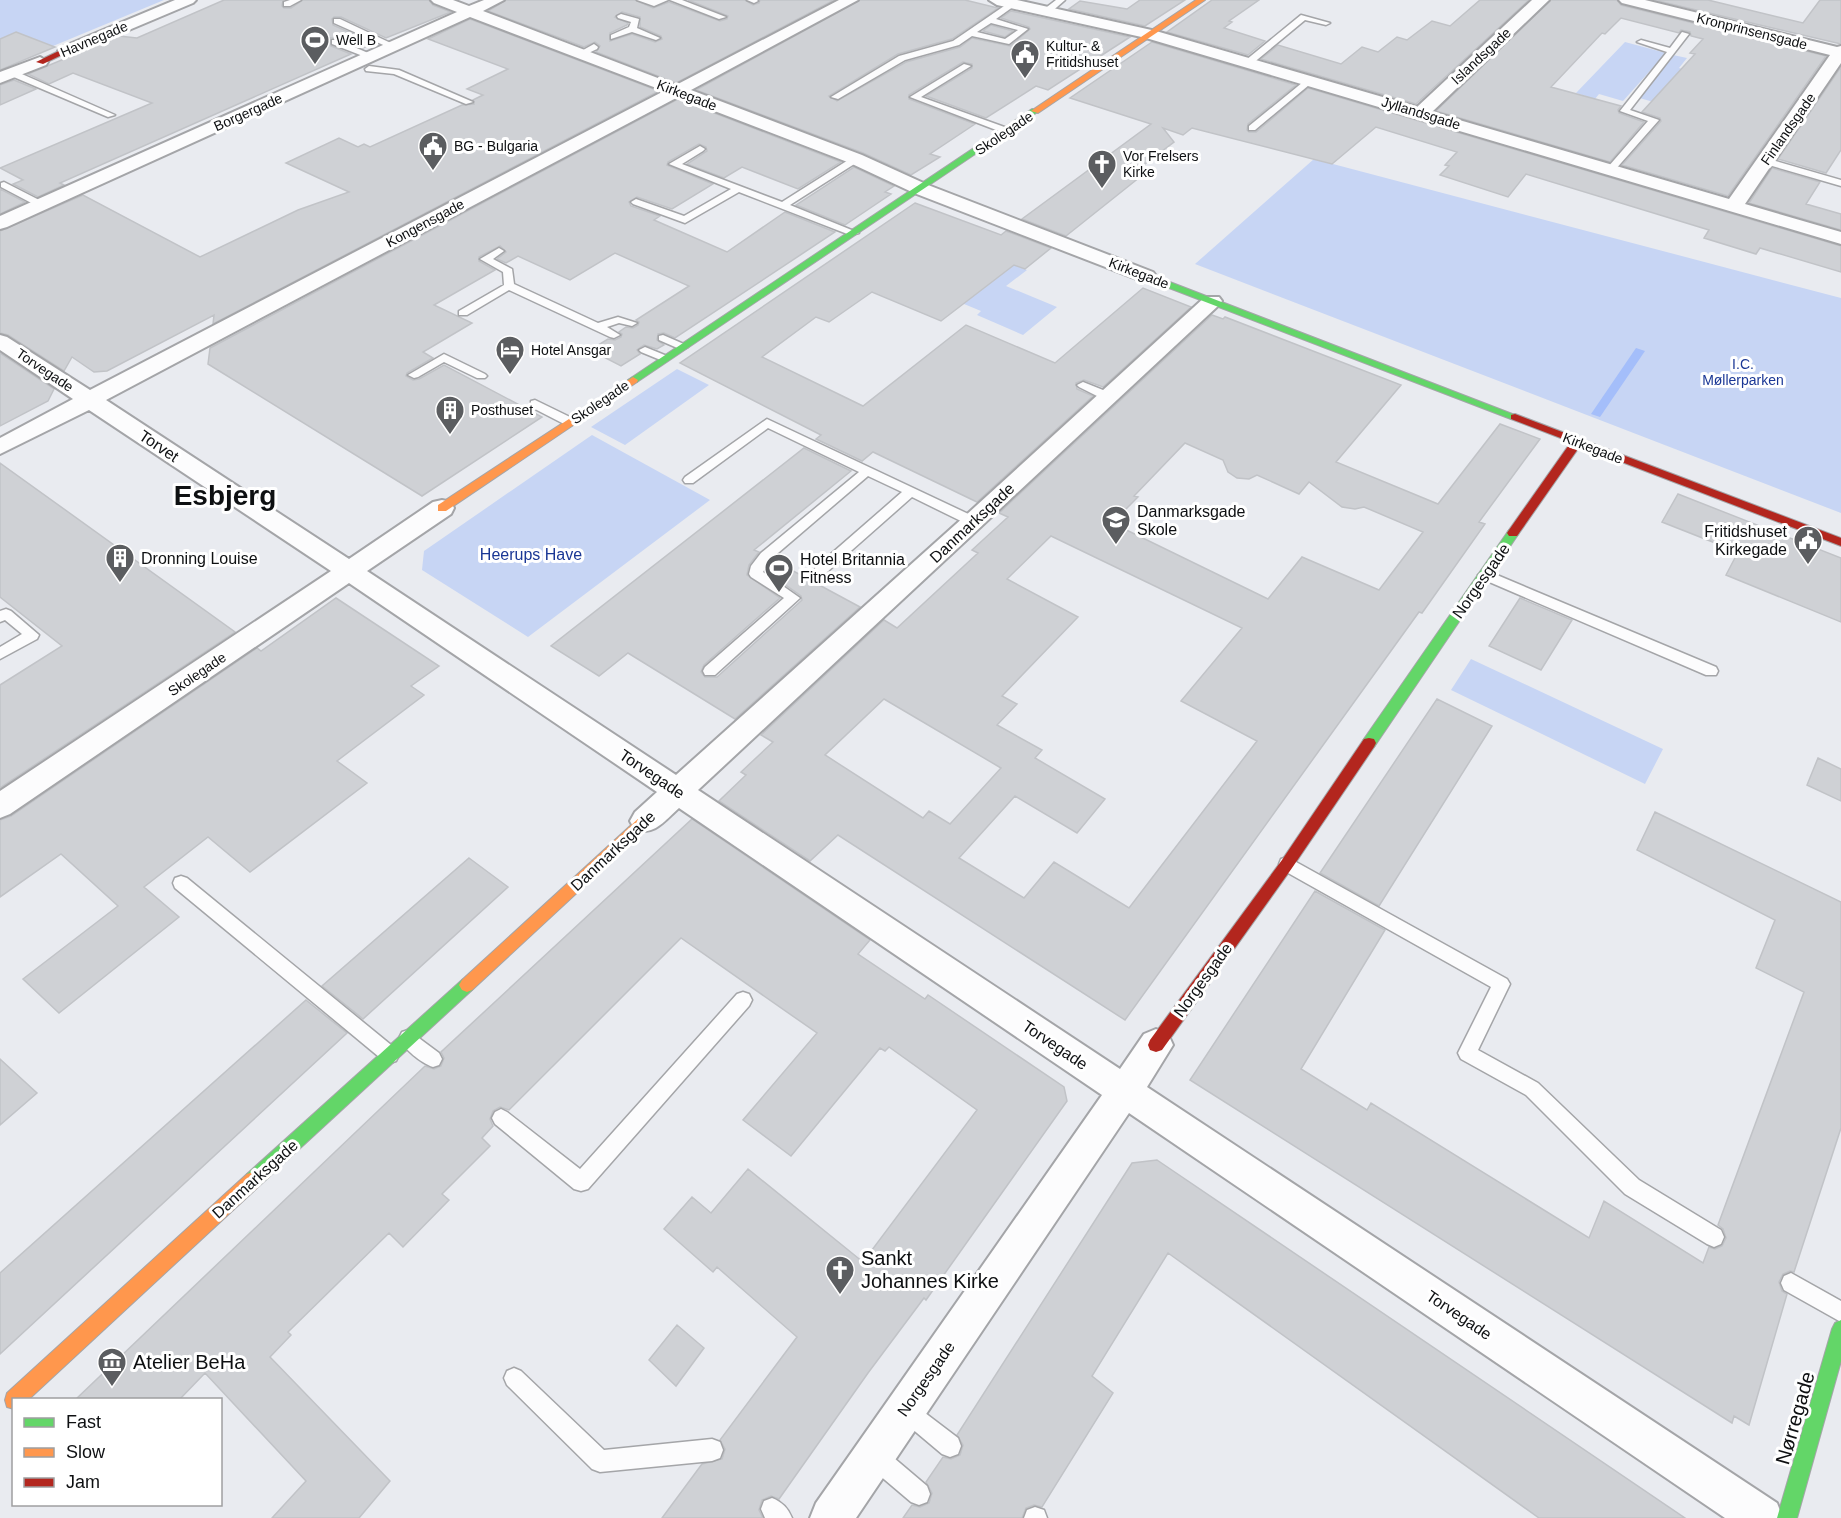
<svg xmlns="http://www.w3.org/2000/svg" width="1841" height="1518" viewBox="0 0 1841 1518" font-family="Helvetica,sans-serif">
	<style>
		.green { fill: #c7d5f4 }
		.water { fill: #a4befa }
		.building { fill: #cfd1d5; stroke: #c1c3c7; stroke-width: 1.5; fill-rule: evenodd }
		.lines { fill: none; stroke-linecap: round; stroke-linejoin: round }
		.lane-casing { stroke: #a4a5a8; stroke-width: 3 }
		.street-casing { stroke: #a4a5a8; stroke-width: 4 }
		.fast-casing { stroke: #a4a5a8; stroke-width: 2 }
		.slow-casing { stroke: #a4a5a8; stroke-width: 2 }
		.jam-casing { stroke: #a4a5a8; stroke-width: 2 }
		.lane { fill: #fcfcfd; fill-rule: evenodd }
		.street { fill: #fcfcfd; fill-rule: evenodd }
		.fast { fill: #63d668; fill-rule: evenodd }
		.slow { fill: #ff974d; fill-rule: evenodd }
		.jam { fill: #b3261e; fill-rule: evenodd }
		.labels { text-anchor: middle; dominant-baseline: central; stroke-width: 6; stroke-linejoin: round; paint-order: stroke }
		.far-street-label { font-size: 14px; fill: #0e1012; stroke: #fff }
		.far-poi-label { font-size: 14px; fill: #0e1012; stroke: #fff; text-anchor: start }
		.far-park-label { font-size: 14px; fill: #1a3795; stroke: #fff }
		.street-label { font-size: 16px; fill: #0e1012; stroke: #fff }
		.poi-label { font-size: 16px; fill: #0e1012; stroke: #fff; text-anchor: start }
		.park-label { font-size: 16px; fill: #1a3795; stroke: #fff }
		.near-poi-label { font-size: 20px; fill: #0e1012; stroke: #fff; text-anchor: start }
		.near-street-label { font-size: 20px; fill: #0e1012; stroke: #fff }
		.town-label { font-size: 28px; font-weight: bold; fill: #0e1012; stroke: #fff }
	</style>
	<rect width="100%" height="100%" fill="#e9ebf0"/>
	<path class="green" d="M0 0H164L0 68Z
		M1625 42 1666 53 1623 101 1599 94 1595 99 1576 93Z
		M1673 55 1687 58 1679 68 1698 73 1671 107 1636 97Z
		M1314 159 1841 298V513L1195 264Z
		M981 252 1027 270 1006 286 1057 307 1023 335 977 315 981 311 930 290Z
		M677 369 709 385 625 445 591 427Z
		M592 435 710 500 528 637 422 570 424 551Z
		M1471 659 1663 749 1645 784 1451 690Z"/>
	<path class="water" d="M1636 348 1645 351 1600 417 1591 414Z"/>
	<path class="building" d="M224 0H283L282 6 284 8H291L303 0H429L433 5 451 12 386 38 341 17H334L332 19 333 25 375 44 363 48 339 38H330L331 46 351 54 60 183 64 185 38 197 13 184 23 180 0 168 152 103 73 73 49 84 28 74 119 36 137 38Z
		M506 0H635L653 8 669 2 720 21 727 19 728 16 688 0H745L753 5 759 3 760 0H834L676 83 596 52 600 46 595 42 584 47 488 11ZM622 12 640 17V27L661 36 662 39 655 42 632 34 610 41V33L627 25 628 23 615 17Z
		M860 0H965L998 8 952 39 898 54 829 96 837 101 906 62 960 47 972 38 1010 46 1030 29 1029 27 1001 18 1011 11 1130 37 1048 90 1036 86 986 118 926 96 972 68V64L963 62 909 95V99L975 124 930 154 940 157 911 175 863 153 696 90Z
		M1140 0H1185L1145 26 1069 9 1080 1 1127 9Z
		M1212 0H1259L1229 21 1232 22 1224 28 1265 41 1248 55 1167 32Z
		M1480 0H1529L1416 104 1261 59 1278 45 1341 64 1362 47 1378 52 1397 37 1407 40 1432 21 1450 26Z
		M1551 0H1617L1621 5 1826 56 1728 196 1622 165 1661 121 1660 118 1642 112 1695 54 1690 53 1703 39 1691 36 1690 32 1681 30 1679 33 1621 18 1605 34 1602 33 1551 87 1621 106 1618 110 1619 113 1644 122 1610 162 1436 111Z
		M1654 0H1708L1803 23 1820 0H1841V44Z
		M470 19 659 91 213 324 214 315 107 371 94 372 72 357 64 371 8 335 0 333V231L83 195 200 257 298 210 349 192 286 163 339 138 358 147 364 144 370 147 462 105 474 104 473 100 483 95 467 89 508 69 428 39Z
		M991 25 1013 31 1005 37 983 31Z
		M16 32 55 47 0 70V39Z
		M1152 42 1296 85 1248 124 1247 130 1249 132H1256L1308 88 1841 246V272L1760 248 1756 254 1704 238 1709 230 1526 174 1508 197 1440 175 1449 166 1445 165 1457 152 1376 127 1332 164 1192 128 1183 135 1163 128 1174 142 1137 170 1140 171 1135 175 1140 177 1066 236 1022 219 1151 124 1070 98Z
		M1841 67V150L1826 173 1778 159Z
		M14 80 36 89 0 105V85Z
		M678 99 841 162 798 189 742 167 724 178 687 164 707 151 706 147 699 144 668 162 667 165 713 184 672 209 637 197 629 202 631 206 660 216 654 220 727 252 785 212 835 232 675 338 664 333 658 334 657 340 664 345 657 349 644 345 637 350 640 354 621 366 590 350 608 339 615 340 621 337 622 334 619 332 626 327 633 328 638 325 639 322 636 320 689 286 615 253 570 280 518 256 506 263 497 259 506 252 500 246 479 257V261L495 270 434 305 472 323 423 352 433 358 407 373 406 376 413 380 419 379 444 365 542 417 422 496 208 364 210 348Z
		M854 167 894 186 885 192 891 194 845 225 796 205Z
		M1772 168 1820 182 1806 204 1841 214V230L1749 203Z
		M0 189 25 202 0 214Z
		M915 203 1001 235 1006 231 1051 248 1025 269 1014 265 941 321 872 292 829 322 816 317 762 357 863 406 966 325 1055 363 1143 288 1191 307 1103 387 1084 380 1076 383 1077 389 1093 396 977 502 873 452 862 461 816 439 821 435 680 363Z
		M1212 315 1223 319 1225 317 1401 385 1336 462 1438 504 1500 424 1540 439 1479 522 1485 524 1422 613 1419 612 1125 1020 838 835 810 861 719 801 746 775 741 772 773 742 761 735 884 620 897 628 978 553 972 550 1008 517 999 513ZM1185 443 1223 460 1228 472 1237 478 1249 479 1257 475 1299 494 1309 482 1342 507 1355 509 1364 507 1423 532 1379 590 1302 557 1268 599 1112 523 1138 497 1134 496ZM1051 536 1242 628 1181 701 1257 741 1129 908 1054 862 1024 898 959 858 1015 796 1077 833 1105 799 1035 758 1042 750 997 725 1017 704 1002 696 1078 617 1007 579ZM884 699 1001 768 950 824 929 811 923 818 825 755Z
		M0 353 54 389 48 401 0 426Z
		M804 448 851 471 754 550 759 552 749 565 747 575 780 598 704 665 701 672 705 677H717L802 600 801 596 766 571 773 560 860 607 735 719 628 653 599 676 551 646Z
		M0 463 235 632 0 788V685L62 646 0 597Z
		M1678 494 1841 558V622L1726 575 1738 552 1662 522Z
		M336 598 439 666 411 686 424 695 337 761 367 783 250 872 208 837 144 887 179 917 59 1013 23 979 118 906 61 854 0 897V820L11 816 257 648 261 651Z
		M1520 598 1572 620 1541 670 1489 646Z
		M1437 699 1492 726 1379 906 1320 873Z
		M1818 758 1841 769V801L1807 785Z
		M1655 812 1841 902V1128L1794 1272 1790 1271 1783 1274 1779 1282 1782 1291 1787 1294 1749 1425 1734 1416 1732 1423 1190 1080 1315 891 1385 930 1301 1069 1367 1110 1371 1103 1589 1238 1604 1201 1703 1263 1709 1247 1715 1249 1722 1246 1726 1238 1723 1229 1718 1225 1804 992 1756 968 1775 920 1637 850Z
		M692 819 870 940 858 954 925 999 928 995 1064 1087 1067 1101 926 1300 924 1298 868 1373 779 1499 771 1496 762 1500 759 1510 763 1518H662L702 1464 722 1459 725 1449 720 1440 797 1337 717 1267 713 1272 664 1229 692 1197 711 1213 748 1169 863 1262 977 1110 889 1047 885 1051 880 1048 791 1156 743 1120 817 1033 681 938 509 1110 500 1107 493 1111 490 1119 493 1126 482 1138 490 1146 442 1194 449 1200 403 1247 389 1233 288 1332 291 1335 270 1357 390 1481 359 1518H272L306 1481 205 1373 179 1400H75L425 1066 434 1069 441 1066 444 1058 441 1052Z
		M469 858 508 887 363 1019 322 986Z
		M306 1000 347 1033 0 1354V1273Z
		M0 1059 37 1093 0 1125Z
		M1157 1160 1685 1518H1539L1168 1253 1092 1376 1113 1393 1042 1507 1034 1505 1026 1508 1022 1518H903L912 1505 920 1507 929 1503 932 1493 926 1482 943 1457 951 1459 960 1455 963 1445 957 1435 1132 1163Z
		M677 1325 704 1348 676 1386 649 1360Z"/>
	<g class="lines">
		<g class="lane-casing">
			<path id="lane" d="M290 0H301L290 6H284V2Z
				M637 0H668L654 6Z
				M670 0H682L726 17 719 19Z
				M747 0H757L758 1 754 3Z
				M1056 0H1065L1049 14H1043V10Z
				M1010 2 1017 4 996 19 1028 29 1009 44 972 36 959 45 905 60 838 99 831 97 899 56 953 41ZM991 23 1018 30 1005 39 977 32Z
				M621 14 639 19 637 28 660 38 656 40 632 32 611 39V35L629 27 631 22 618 18 617 16Z
				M1301 15 1330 23 1326 25 1305 20 1252 64H1246V60Z
				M334 19H340L397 46 390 48 334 23Z
				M1682 32 1689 34 1630 110 1659 120 1614 171H1608V167L1648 121 1620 111 1667 52 1637 42 1641 40 1670 48Z
				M332 40H338L375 56 368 58 332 44Z
				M594 44 598 47 597 49 580 57 576 54Z
				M964 64 971 66 921 97 1010 129V133H1004L910 97Z
				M369 66 399 70 473 102 466 104 394 74 366 71 365 69Z
				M9 71H15L115 115 108 117 9 75Z
				M1308 78 1315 80 1255 130H1249V126Z
				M700 146 705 149 703 151 682 164 782 202 853 157H859V161L790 205 859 233 850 235 739 192 685 223 633 204 631 202 636 199 684 216 731 189 669 164Z
				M1765 158 1841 180V186L1762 163V159Z
				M4 182 45 203 47 205 39 207 1 187V183Z
				M499 248 504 251 493 259 512 269 514 284 598 323 618 317 637 323 632 326 619 323 607 327 620 335 614 338 610 337 509 290 467 315H459V311L504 285 503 272 480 259Z
				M663 335 686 345 688 347 682 350 659 340V336Z
				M645 347 667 356 669 358 663 361 641 352 639 350Z
				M444 354 485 374 487 376 485 378H477L444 362 418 377 414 378 408 375Z
				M1083 382 1113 394 1115 397 1109 401 1105 400 1079 387 1077 385Z
				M535 400 574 419 576 422 570 426 566 425 531 407V401Z
				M767 419 979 519 980 522 979 525H969L912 497 826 573H816L814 570 816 567 902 492 868 476 771 559 763 572 800 598 715 675H705L703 671 705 667 784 598 751 577 749 574 751 566 761 553 859 472 768 428 693 483H685L683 480 685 477Z
				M1485 570 1716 667 1718 671 1716 675H1706L1480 578 1478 575Z
				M6 609 11 611 39 635 37 639 0 659V647L22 634 5 620 0 622V611Z
				M1287 857 1507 979 1510 984 1478 1050 1538 1083 1639 1180 1721 1230 1724 1237 1721 1244 1714 1247 1707 1244 1625 1194 1526 1095 1461 1059 1458 1053 1491 987 1281 869 1279 864 1281 859Z
				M181 876 187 878 396 1049 399 1055 396 1061 390 1063 384 1061 175 888 173 883 175 878Z
				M743 992 749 994 752 1000 749 1006 588 1189 581 1191 574 1189 495 1124 492 1118 495 1112 501 1109 507 1112 580 1169 737 994Z
				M408 1030 439 1053 442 1059 439 1065 433 1067C421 1063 404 1049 399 1038L402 1032Z
				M1791 1273 1841 1301V1322L1784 1290 1781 1283 1784 1276Z
				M514 1368 521 1371 604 1450 712 1439 720 1442 723 1450 720 1458 712 1461 600 1472 592 1469 507 1385 504 1378 507 1371Z
				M905 1399 912 1403 958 1438 961 1446 958 1454 950 1457 942 1454 898 1417 894 1410 898 1403Z
				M873 1444 881 1447 927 1486 930 1494 927 1502 919 1505 911 1502 865 1463 862 1455 865 1447Z
				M772 1498C782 1502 788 1508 792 1518H765L761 1509 764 1501Z
				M1035 1507 1044 1510 1047 1518H1024L1027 1510Z"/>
		</g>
		<g class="street-casing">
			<path id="street" d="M175 0H196L193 3 72 54H60L58 51 60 48Z
				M431 0H453L469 6 484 0H504L483 11 676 85 839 0H858L691 90 862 155 928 185 1153 272 1156 276 1153 280H1139L914 193 850 163 678 97 106 400 349 559 433 502 442 500 451 502 454 508 451 514 367 571 676 775 965 516 1205 297H1219L1222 301 1219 305 698 790 1120 1069 1144 1034 1156 1029 1168 1034 1173 1045 1147 1087 1777 1503 1783 1518H1725L1129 1113 856 1518H810L816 1503 1102 1095 679 808C665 820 655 836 635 830L630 821 635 812 657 792 349 583 10 814 0 818V791L331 571 89 410 0 454V438L73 399 0 350V335L7 337 90 390 664 91 470 17 7 227 0 229V216L457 12 434 3Z
				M989 0H1017L1156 31 1417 107 1532 0H1549L1432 112 1729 199 1830 55 1622 3 1619 0H1645L1837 47 1841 46V63L1745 204 1841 232V244L1146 38 997 5Z
				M40 57 48 62 46 65 0 83V72Z"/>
		</g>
		<g class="fast-casing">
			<path id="fast" d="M1032 109 1039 111 637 382H629L628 380Z
				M1143 274H1149L1520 417 1519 419H1511L1143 278Z
				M1513 529 1517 530 1519 533 1517 536 1374 747H1364L1362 743 1364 739 1509 530Z
				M467 978 472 980 475 985 472 990 259 1186 253 1188 247 1186 244 1180 247 1174 462 980Z
				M1841 1320V1361L1797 1518H1777L1832 1329 1835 1323Z"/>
		</g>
		<g class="slow-casing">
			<path id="slow" d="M1196 0H1205L1038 113 1031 111Z
				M633 377 638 380 637 382 446 511H438V505Z
				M645 815 650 817 652 821 650 825 472 990 467 992 462 990 459 985 462 980 640 817Z
				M253 1172 259 1174 262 1180 259 1186 28 1400H14V1409L7 1407 5 1400 7 1393 247 1174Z"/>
		</g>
		<g class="jam-casing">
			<path id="jam" d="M63 49 70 51 43 64 36 62Z
				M1515 414 1841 538V546L1580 446 1517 536H1509L1507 533 1509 530 1571 442 1511 419V415Z
				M1369 738 1374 739 1376 743 1374 747 1292 868 1162 1050 1156 1052 1150 1050 1148 1045 1150 1040 1282 860 1364 739Z"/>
		</g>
		<use href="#lane" class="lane"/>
		<use href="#street" class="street"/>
		<use href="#fast" class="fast"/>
		<use href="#slow" class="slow"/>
		<use href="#jam" class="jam"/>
	</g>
	<defs>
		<g id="stadium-pin" transform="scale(1.5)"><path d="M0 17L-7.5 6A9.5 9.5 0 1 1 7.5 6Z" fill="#5b5d60" stroke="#fff"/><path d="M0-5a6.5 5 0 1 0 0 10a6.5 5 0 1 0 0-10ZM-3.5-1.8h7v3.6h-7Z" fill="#fff"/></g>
		<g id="civic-pin" transform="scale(1.5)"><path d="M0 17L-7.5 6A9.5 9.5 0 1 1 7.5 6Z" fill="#5b5d60" stroke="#fff"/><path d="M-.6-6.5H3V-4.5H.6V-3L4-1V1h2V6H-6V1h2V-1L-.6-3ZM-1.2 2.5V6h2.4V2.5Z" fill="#fff"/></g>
		<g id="church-pin" transform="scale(1.5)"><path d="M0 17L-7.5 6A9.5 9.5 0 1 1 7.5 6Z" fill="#5b5d60" stroke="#fff"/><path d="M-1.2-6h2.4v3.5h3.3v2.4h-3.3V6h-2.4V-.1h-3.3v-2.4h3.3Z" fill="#fff"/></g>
		<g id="hotel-pin" transform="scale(1.5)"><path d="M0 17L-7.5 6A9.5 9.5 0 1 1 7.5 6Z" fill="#5b5d60" stroke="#fff"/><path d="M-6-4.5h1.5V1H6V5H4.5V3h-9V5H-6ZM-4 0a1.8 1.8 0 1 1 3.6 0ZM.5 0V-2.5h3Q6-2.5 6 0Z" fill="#fff"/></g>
		<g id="building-pin" transform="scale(1.5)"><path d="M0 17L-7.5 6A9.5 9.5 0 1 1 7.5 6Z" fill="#5b5d60" stroke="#fff"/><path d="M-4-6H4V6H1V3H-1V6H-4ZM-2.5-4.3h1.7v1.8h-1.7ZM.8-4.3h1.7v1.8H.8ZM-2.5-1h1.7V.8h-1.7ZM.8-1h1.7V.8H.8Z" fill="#fff"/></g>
		<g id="school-pin" transform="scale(1.5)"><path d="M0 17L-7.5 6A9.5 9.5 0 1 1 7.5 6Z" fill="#5b5d60" stroke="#fff"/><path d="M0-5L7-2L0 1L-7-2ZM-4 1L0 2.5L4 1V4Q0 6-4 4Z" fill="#fff"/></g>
		<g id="museum-pin" transform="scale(1.5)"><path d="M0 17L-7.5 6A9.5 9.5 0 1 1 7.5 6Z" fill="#5b5d60" stroke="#fff"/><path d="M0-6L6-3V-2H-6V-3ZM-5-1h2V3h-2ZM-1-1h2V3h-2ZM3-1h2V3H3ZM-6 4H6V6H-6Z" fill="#fff"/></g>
	</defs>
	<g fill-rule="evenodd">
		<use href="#stadium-pin" x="315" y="40"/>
		<use href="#civic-pin" x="1025" y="54"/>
		<use href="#civic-pin" x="433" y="146"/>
		<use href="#church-pin" x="1102" y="164"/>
		<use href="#hotel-pin" x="510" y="350"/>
		<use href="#building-pin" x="450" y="410"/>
		<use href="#school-pin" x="1116" y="520"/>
		<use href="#civic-pin" x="1808" y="540"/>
		<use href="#building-pin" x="120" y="558"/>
		<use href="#stadium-pin" x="779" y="568"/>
		<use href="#church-pin" x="840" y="1270"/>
		<use href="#museum-pin" x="112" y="1362"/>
	</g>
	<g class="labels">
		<g class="far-street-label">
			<text transform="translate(1752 31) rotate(14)">Kronprinsensgade</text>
			<text transform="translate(94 39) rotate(-23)">Havnegade</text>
			<text transform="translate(1481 56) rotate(-43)">Islandsgade</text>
			<text transform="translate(687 95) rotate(21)">Kirkegade</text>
			<text transform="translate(248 112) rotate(-24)">Borgergade</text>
			<text transform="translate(1421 113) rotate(17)">Jyllandsgade</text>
			<text transform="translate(1788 129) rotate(-55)">Finlandsgade</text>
			<text transform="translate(1004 133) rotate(-34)">Skolegade</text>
			<text transform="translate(425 223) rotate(-28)">Kongensgade</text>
			<text transform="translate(1139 273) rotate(21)">Kirkegade</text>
			<text transform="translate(45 370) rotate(34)">Torvegade</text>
			<text transform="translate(600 402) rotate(-34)">Skolegade</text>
			<text transform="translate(1593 448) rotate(21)">Kirkegade</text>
			<text transform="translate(197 674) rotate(-34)">Skolegade</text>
		</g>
		<g class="far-poi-label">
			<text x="336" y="40">Well B</text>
			<text x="1046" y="46">Kultur- &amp;<tspan x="1046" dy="16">Fritidshuset</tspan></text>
			<text x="454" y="146">BG - Bulgaria</text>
			<text x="1123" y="156">Vor Frelsers<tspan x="1123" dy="16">Kirke</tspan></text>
			<text x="531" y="350">Hotel Ansgar</text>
			<text x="471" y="410">Posthuset</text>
		</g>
		<g class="far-park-label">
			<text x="1743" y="364">I.C.<tspan x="1743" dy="16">Møllerparken</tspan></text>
		</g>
		<g class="street-label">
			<text transform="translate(159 446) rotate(34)">Torvet</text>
			<text transform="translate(972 523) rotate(-43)">Danmarksgade</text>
			<text transform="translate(1481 581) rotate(-55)">Norgesgade</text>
			<text transform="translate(652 774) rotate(34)">Torvegade</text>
			<text transform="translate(613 851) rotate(-43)">Danmarksgade</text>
			<text transform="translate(1203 980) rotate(-54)">Norgesgade</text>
			<text transform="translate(1055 1045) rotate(34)">Torvegade</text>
			<text transform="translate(255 1179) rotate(-42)">Danmarksgade</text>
			<text transform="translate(1459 1315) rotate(34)">Torvegade</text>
			<text transform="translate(926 1379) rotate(-55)">Norgesgade</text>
		</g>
		<g class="poi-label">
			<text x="1137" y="511">Danmarksgade<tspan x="1137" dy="18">Skole</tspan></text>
			<text x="1787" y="531" text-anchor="end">Fritidshuset<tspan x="1787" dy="18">Kirkegade</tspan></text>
			<text x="141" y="558">Dronning Louise</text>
			<text x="800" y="559">Hotel Britannia<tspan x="800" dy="18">Fitness</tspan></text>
		</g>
		<g class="park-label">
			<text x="531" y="554">Heerups Have</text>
		</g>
		<g class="near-poi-label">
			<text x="861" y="1258">Sankt<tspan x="861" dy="23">Johannes Kirke</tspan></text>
			<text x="133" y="1362">Atelier BeHa</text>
		</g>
		<g class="near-street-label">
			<text transform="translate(1795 1418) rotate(-74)">Nørregade</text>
		</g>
		<g class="town-label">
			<text x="225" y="495">Esbjerg</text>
		</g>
	</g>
	<rect x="12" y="1398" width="210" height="108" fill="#ffffff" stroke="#9f9fa0" stroke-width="1.5"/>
	<rect x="24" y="1418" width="30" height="9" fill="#63d668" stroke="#9f9fa0" stroke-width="1.5"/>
	<text x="66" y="1428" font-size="18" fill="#0e1012">Fast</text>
	<rect x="24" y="1448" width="30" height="9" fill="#ff974d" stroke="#9f9fa0" stroke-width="1.5"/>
	<text x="66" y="1458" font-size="18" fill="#0e1012">Slow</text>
	<rect x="24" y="1478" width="30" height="9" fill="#b3261e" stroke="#9f9fa0" stroke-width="1.5"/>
	<text x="66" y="1488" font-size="18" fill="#0e1012">Jam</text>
</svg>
